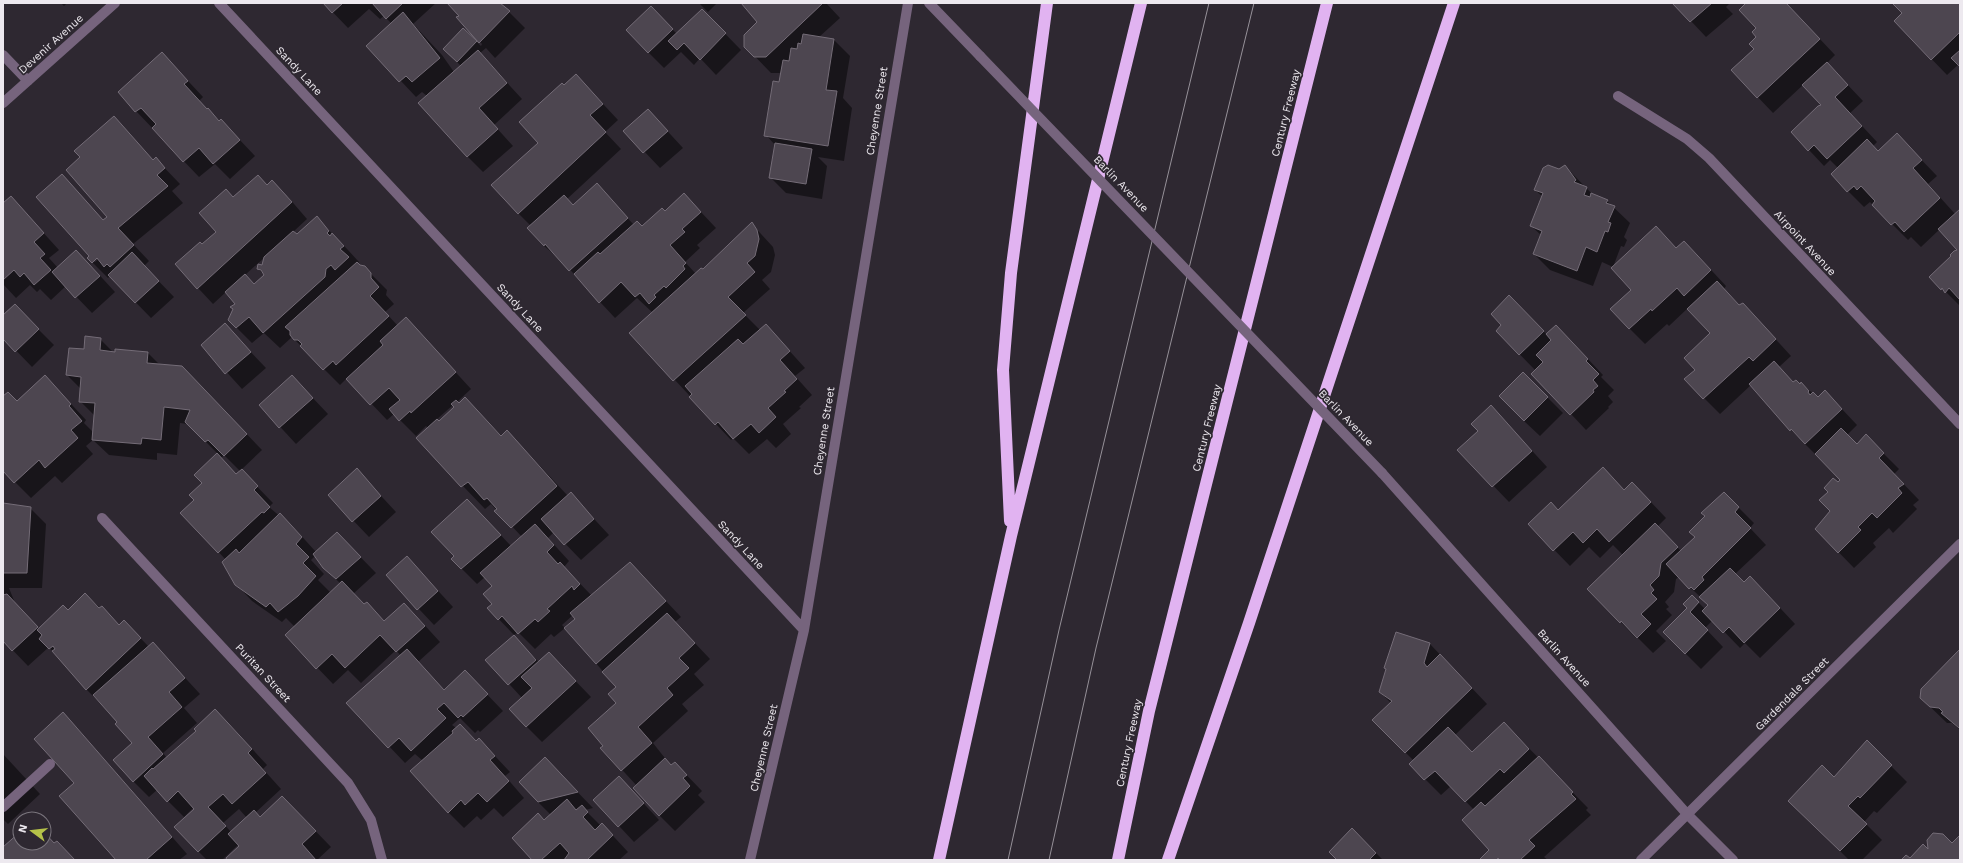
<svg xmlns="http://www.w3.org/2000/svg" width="1963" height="863" viewBox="0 0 1963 863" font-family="'Work Sans',sans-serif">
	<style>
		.shadow { fill: #0007; fill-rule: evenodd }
		.building { fill: #4d4650; stroke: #746c77 }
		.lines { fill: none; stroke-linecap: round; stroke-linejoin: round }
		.service { stroke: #76647d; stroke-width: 10 }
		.minor { stroke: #76647d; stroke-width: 10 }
		.tertiary { stroke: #76647d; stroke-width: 10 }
		.motorway { stroke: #e1b3f1; stroke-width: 12 }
		.tram { stroke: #969199; stroke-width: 1 }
		.minor-bridge { stroke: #76647d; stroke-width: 10 }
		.labels { text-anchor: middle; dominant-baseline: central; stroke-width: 3.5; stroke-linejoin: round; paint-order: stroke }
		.street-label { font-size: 11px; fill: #ede9ef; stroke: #2e2831 }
	</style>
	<rect width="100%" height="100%" fill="#2e2831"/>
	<path class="shadow" d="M61 3H67L64 6Z
		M324 3H436L413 24 442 55 454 72 461 66 452 57 463 29 481 46 482 44 458 18 460 16 448 3H500L525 28 495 58 486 48 480 53 522 99 494 125 513 146 483 172 467 156 427 96 422 92 416 97 368 46 392 24 384 16 380 19 369 9 348 28Z
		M699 3H717L708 12Z
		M742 3H826L840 18 818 38 834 40 850 56 843 98 852 108 844 161 818 157 827 166 822 199 786 193 770 177 775 145 766 135 782 73H771L745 46 759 22Z
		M1674 3H1730L1726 7 1733 14 1706 37Z
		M1748 3H1786L1835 55 1827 63 1863 101 1850 113 1877 142 1872 147 1878 152 1912 150 1937 176 1928 184 1956 215 1960 210V306L1931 277 1959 251 1940 229 1921 247 1911 237 1908 240 1870 202 1864 207 1848 191 1832 174 1838 168 1830 160 1824 166 1809 150 1823 106 1803 85 1773 113 1732 70 1755 49 1758 37 1757 28Z
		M1893 3H1960V66L1959 64 1947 75 1895 21 1904 14Z
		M651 8 677 34 702 10 741 50 716 75 700 58 694 65 681 52 664 68 648 52Z
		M162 53 203 97 199 101 207 110 220 121 221 120 255 156 230 179 215 164 199 177 136 111Z
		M565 86 591 91 618 120 605 132 621 149 567 199 574 206 597 185 634 225 642 227 665 212 700 211 716 228 697 245 700 248 685 262 696 274 703 271 752 224 773 247 775 255 771 272 762 280 770 289 743 313 760 330 766 325 805 368 795 376 812 395 799 407 801 408 783 424 791 434 776 448 767 439 749 454 733 438 731 440 631 333 653 313 637 298 615 318 561 260 544 246 529 228 531 226 518 213 539 143Z
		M648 110 683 148 660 168 625 131Z
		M114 117 154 161 156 159 180 184 172 191 183 203 133 244 149 261 144 266 174 297 151 318 110 276 108 278 88 258 90 256 62 175 104 221 108 217 81 157ZM100 254 102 256 95 262 93 261Z
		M1565 166 1594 196 1607 201 1630 223 1624 237 1627 240 1624 247 1621 246 1613 267 1602 262 1593 286 1550 270 1534 254 1541 235 1531 226 1543 197 1535 190Z
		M268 186 288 197 307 219 293 232 297 236 317 218 348 250 359 262 357 264 364 267 387 290 386 295 394 304 385 312 398 326 406 318 471 389 457 402 459 404 465 398 502 436 507 431 568 496 571 494 609 535 581 560 554 532 548 538 569 561 564 567 592 596 630 563 681 617 675 622 710 659 694 674 704 685 682 704 688 711 653 743 672 767 675 763 702 791 698 795 705 802 675 831 659 815 637 786 602 748 604 746 618 703 617 688 566 628 577 619 573 615 562 625 565 628 554 637 551 634 535 649 518 632 514 635 488 608 493 604V586L485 577 477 584 461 568 483 516 511 546 522 537 491 504 485 509 417 438 428 428 426 426 416 436 394 414 387 420 347 378 340 385 292 337 280 348 264 333 252 343 237 328 236 304 226 292 213 304 198 288 202 245 217 232 233 198ZM265 257 263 266 258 269 265 275 255 285 245 275ZM453 405 455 407 439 423 436 420Z
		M11 197 59 250 49 258 58 268 92 267 115 292 92 313 66 286 51 300 40 289 37 292 30 285 16 298 3 284V204Z
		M1656 227 1677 249 1684 242 1700 258 1726 286 1724 289 1740 306 1758 320 1791 356 1779 367 1794 383 1800 385 1801 383 1818 398 1825 391 1857 425 1847 435 1857 445 1866 436 1899 469 1894 474 1919 500 1913 505 1917 509 1893 533 1889 528 1873 543 1876 547 1854 568 1816 529 1831 511 1838 484 1841 480 1791 430 1751 385 1720 414 1685 379 1696 370 1711 333 1688 308 1669 326 1667 324 1645 344 1629 328 1632 290Z
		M1509 296 1547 335 1572 342 1603 375 1601 377 1614 390 1608 396 1613 402 1608 407 1609 408 1586 430 1571 414 1536 371 1497 331 1503 325Z
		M3 316 30 321 54 345 32 367 3 337Z
		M225 325 266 368 242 389 202 345Z
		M100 339 114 353H148L160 365 198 383 262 450 241 470 273 503 269 507 296 530 316 552 337 533 376 573 353 594 385 622 420 620 440 642 418 662 445 691 480 687 503 711 480 732 478 730 475 733 460 718 452 725 476 742 479 739 510 772 505 776 524 798 503 817 494 808 481 820 477 816 464 828 448 812 423 761 415 754 405 763 348 703 401 656 396 650 361 683 348 670 333 684 286 635 295 627 286 618 282 622 252 601 236 584 226 560 182 513 195 500 203 483 196 475 218 454 188 424 180 423 177 455 157 453V460L109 455 93 440 86 446 93 454 62 483 55 476 31 498 3 470V398L17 402 45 376 86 420 84 423 94 433 95 416 80 401 81 389 67 375 85 350ZM224 455 240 471 237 475 221 458ZM316 555 324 568 341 584 331 593 318 580 324 574 311 560Z
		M292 376 328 414 296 444 260 405Z
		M1539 389 1563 413 1540 436 1524 421Z
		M1491 406 1547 467 1509 502 1459 450 1479 431Z
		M357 470 396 512 369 537 329 495Z
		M1625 491 1648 499 1666 518 1657 527 1681 551 1696 537 1707 517 1724 493 1754 523 1750 528 1766 545 1735 574 1744 583 1766 593 1795 624 1760 658 1745 643 1740 648 1713 620 1705 628 1723 647 1701 669 1664 632 1689 608 1692 596 1705 609 1709 605 1679 577 1676 579 1674 592 1665 602 1669 607 1666 609 1672 615 1656 631 1666 641 1653 653 1637 637 1636 638 1589 589 1623 555 1613 545 1600 558 1589 547 1570 566 1529 524 1558 511Z
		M3 502 6 505 30 508 46 524 42 588H9L15 603 39 629 68 611 85 594 119 625 124 621 149 647 153 643 200 694 184 708 197 723 163 753 167 758 231 726 267 765 263 769 281 789 255 813 260 818 298 813 331 847 317 860H229L241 846 239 844 222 860H207L198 851 195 809 194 807 184 817 157 790 149 797 133 781 134 743 119 722 87 690 49 647 28 666 3 640ZM239 809 247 818 231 832 223 823Z
		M407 557 453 607 434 625 387 575Z
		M514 637 539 662 564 669 591 697 542 742 526 726 522 698 487 660Z
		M1430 644 1487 704 1455 735 1472 753 1504 723 1588 808 1586 810 1591 815 1544 857 1548 860H1482L1491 850 1474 810 1451 786 1441 795 1410 764 1414 761 1373 720 1391 703 1380 692Z
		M1960 651V730L1952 723H1947L1921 698Z
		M63 714 79 730 187 854 179 860H118L75 783Z
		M1867 742 1907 782 1877 813 1874 811 1864 822 1882 840 1862 860H1849L1805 816 1834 778Z
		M3 754 40 794 8 824 3 819Z
		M560 774 593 808 585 810 601 826 602 824 628 852 619 860H534L544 821 551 815 538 802Z
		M634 793 659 820 634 842 619 826Z
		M1352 829 1383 860H1339Z"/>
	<path class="building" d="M323 3H343L332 13Z
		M372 3H403L386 19Z
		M447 3H500L510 11 479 43 456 17 459 16Z
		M741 3H823L766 57H754L744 47V35L757 22Z
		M1672 3H1712L1690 22Z
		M1746 3H1786L1820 39 1757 98 1731 70 1754 49 1749 44 1756 37 1752 32 1756 28 1739 10Z
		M1892 3H1960V32L1931 60 1894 21 1902 13Z
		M651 6 673 29 648 53 626 30Z
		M702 9 726 33 700 60 684 43 677 50 668 41Z
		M403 12 440 58 412 82 406 76 399 82 366 46Z
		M463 28 477 41 457 62 443 49Z
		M803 34 834 39 826 90 837 91 828 146 764 136 773 81 779 82 783 60 789 61 791 48 797 49 798 43 801 44Z
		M478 50 507 83 479 108 498 129 467 157 418 103Z
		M1960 50V67L1951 58Z
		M162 52 188 81 184 84 207 109 208 108 219 121 221 119 240 140 213 164 199 148 183 162 152 128 156 124 141 108 135 112 118 92Z
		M1827 62 1848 85 1835 97 1862 126 1827 159 1814 145 1808 151 1791 132 1818 106 1821 105 1802 85Z
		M576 74 603 104 590 115 606 132 518 214 491 185 538 143 519 122 562 83 564 85Z
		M648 109 668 131 643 153 623 131Z
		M114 116 153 160 156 157 165 168 157 175 168 186 118 228 134 245 110 267 107 264 104 267 97 258 92 263 87 258 89 256 36 197 62 174 103 220 107 217 66 170 80 157 74 151Z
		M1897 133 1922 160 1913 168 1940 198 1904 232 1895 222 1891 225 1872 205 1875 201 1861 186 1857 190 1854 186 1847 192 1831 174 1867 139 1878 151Z
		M775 143 812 149 806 184 769 178Z
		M1548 165 1559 169 1565 165 1576 180 1574 182 1587 187 1584 195 1590 197 1591 193 1608 200 1606 203 1615 206 1608 222 1611 223 1608 232 1605 231 1597 252 1586 247 1577 271 1533 254 1542 231 1530 226 1543 193 1534 190 1543 168Z
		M258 175 267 185 272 180 292 202 197 289 175 264 200 242 202 244 216 232 199 213 226 189 233 197Z
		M597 183 628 218 569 271 545 244 544 246 527 228 564 195 573 205Z
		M684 193 701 212 682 229 685 232 670 245 686 263 683 266 685 269 666 288 664 286 654 295 656 297 649 304 640 293 635 297 621 282 599 303 574 274 598 252 600 254 637 221 642 226 662 208 665 211Z
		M11 196 44 233 34 242 45 254 40 258 51 270 34 285 24 273 20 277 14 270 3 280V203Z
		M1960 209V300L1949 288 1945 293 1942 288 1941 290 1929 277 1951 256 1950 255 1954 251 1957 250 1938 229Z
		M317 216 329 231 327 233 330 236 332 233 344 246 340 249 349 257 335 270 331 265 326 269 325 277 263 333 249 317 236 328 228 320 233 309 230 307 235 304 225 292 245 274 254 284 264 275 261 270 257 269 258 264 262 265 264 257 293 231 297 234Z
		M752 222 757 230 759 239 755 256 747 263 755 272 728 297 746 315 673 381 629 333 701 268 703 269Z
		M1656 226 1676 248 1684 241 1711 270 1684 296 1677 288 1652 311 1651 309 1629 329 1610 309 1631 290 1611 268Z
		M76 250 100 276 75 298 52 272Z
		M132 252 159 281 135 303 108 275Z
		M357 262 360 265 365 266 371 273V278L379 287 370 296 389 316 336 365 333 361 323 370 300 346 302 344 298 340H294L290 335V331L285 327Z
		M1717 281 1739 305 1743 303 1776 339 1753 361 1749 357 1703 399 1684 379 1695 370 1684 358 1710 333 1687 309Z
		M1509 295 1544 331 1519 355 1496 331 1501 325 1491 314Z
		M15 304 39 329 15 352 3 339V315Z
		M406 317 456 372 411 413 410 411 399 421 389 409 400 400 389 388 370 405 346 379 383 345 380 341Z
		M225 323 251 352 225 374 201 345Z
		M766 324 790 351 780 360 797 379 784 391 786 392 768 408 776 417 759 433 751 424 733 439 718 422 715 425 689 397 692 394 685 386 738 339 743 344Z
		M1556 325 1588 359 1586 361 1599 374 1593 380 1598 386 1593 390 1594 392 1570 415 1531 374 1543 362 1536 355 1551 340 1546 334Z
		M85 336 101 338 100 350 115 352V349L148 352 147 363 182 366 247 434 224 456 208 440 205 442 185 422 190 410 164 407 161 440 142 438 141 444 92 440 95 403 79 402 81 377 66 375 69 348 84 349Z
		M1774 361 1793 382 1796 380 1800 384 1801 382 1809 391 1808 392 1810 395 1813 392 1818 397 1825 390 1842 409 1805 444 1791 429 1790 431 1749 384Z
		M1523 372 1548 397 1524 421 1499 396Z
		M45 375 71 404 69 406 82 421 71 430 78 438 45 468 39 460 14 483 3 471V396L8 392 17 401Z
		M292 375 313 398 279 428 259 405Z
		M465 397 501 436 507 430 557 486 511 528 494 511 497 509 487 498 484 500 468 482 461 487 416 438 437 419 439 421 454 407 451 404 456 400 459 403Z
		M1491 405 1532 451 1492 487 1457 450 1478 431 1471 424Z
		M1841 428 1857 444 1866 434 1884 453 1879 458 1904 484 1898 488 1902 493 1877 518 1872 513 1858 527 1861 530 1838 553 1815 529 1830 511 1819 500 1828 492 1824 488 1833 478 1838 482 1840 480 1815 454Z
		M217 453 236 474 242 469 258 486 254 490 270 507 264 513 262 512 218 553 180 513 194 500 189 495 202 483 194 475Z
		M1603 467 1624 490 1632 482 1651 502 1609 542 1597 529 1583 543 1573 532 1553 551 1528 524 1551 502 1558 510Z
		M357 468 381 496 352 522 328 495Z
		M571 492 594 519 564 545 541 519Z
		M1724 492 1739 507 1735 512 1751 528 1702 577 1704 580 1694 590 1691 587 1689 589 1666 564 1695 537 1689 532 1705 516 1701 513Z
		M467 499 501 535 461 569 451 559 454 556 431 532Z
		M3 503 31 507 27 573H3Z
		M280 513 302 537 296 544 309 557 303 563 316 576 298 596 278 612 270 603 266 607 235 585 222 562 236 549 239 553Z
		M1655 523 1678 547 1661 563 1659 576 1650 585 1654 590 1651 593 1657 599 1641 614 1651 624 1637 638 1621 621 1620 623 1587 589Z
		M535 524 554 545 547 552 558 564 560 562 580 584 574 590 572 586 547 609 550 611 538 622 535 619 518 634 502 616 498 620 487 608 492 604 483 594 492 586 480 573Z
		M337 532 361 557 336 579 323 568 313 554Z
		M407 556 438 591 417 610 386 575Z
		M630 562 666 601 596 664 564 628 575 619 570 613Z
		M1730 568 1744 582 1750 576 1780 608 1744 643 1729 627 1723 633 1702 611 1708 605 1699 597Z
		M342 581 364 604 367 602 384 621 404 603 425 626 396 652 380 635 345 668 332 654 316 669 285 635Z
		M85 593 99 608 102 606 119 625 124 620 141 638 86 690 52 651 55 649 53 646 49 649 39 639 42 635 37 630 63 605 68 610Z
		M7 594 38 627 12 651 3 641V595Z
		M1692 595 1699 602 1690 612 1708 630 1685 654 1663 632 1687 608 1683 604Z
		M667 613 695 643 679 658 689 668 667 688 673 695 638 727 652 743 621 771 600 748 603 746 588 728 616 703 608 694 616 687 602 672Z
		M1396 632 1430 643 1424 663 1427 667 1440 654 1472 688 1405 753 1372 720 1392 701 1379 692 1386 669 1384 668Z
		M514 635 536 660 508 685 485 660Z
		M153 642 185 678 169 692 182 707 148 737 163 754 133 782 113 760 132 743 115 724 117 722 93 695Z
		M407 649 444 690 465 670 488 694 463 717 461 715 458 718 444 703 437 709 446 718 411 751 399 738 388 748 346 703Z
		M1960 649V726L1959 728 1941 713 1943 712 1939 708 1930 707 1920 698 1921 689Z
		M549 652 576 681 526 727 509 709 532 688 521 677Z
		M215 709 252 749 248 753 266 773 232 804 223 794 208 807 226 826 198 852 174 827 194 809 178 791 167 802 144 776 152 768 153 769 196 731 194 729Z
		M63 712 172 837 146 860H116L59 796 74 783 34 739Z
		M1504 722 1529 749 1504 773 1500 769 1465 802 1435 771 1424 780 1409 764 1448 727 1472 752Z
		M460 724 476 741 479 738 495 756 490 760 509 781 487 802 478 793 465 805 461 800 448 813 410 771 453 733 452 731Z
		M1867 740 1892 765 1860 798 1858 796 1848 806 1867 824 1840 851 1788 801 1822 765 1834 777Z
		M1539 756 1573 792 1571 794 1576 799 1529 840 1535 846 1520 860H1500L1498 858 1496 860H1481L1480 859 1489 850 1462 820 1481 802 1485 806Z
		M545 757 578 792 538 802 519 782Z
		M665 758 671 765 675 762 687 775 683 778 690 786 659 816 633 788Z
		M619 776 644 803 618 827 593 800Z
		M282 796 316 831 302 844 316 860H227L226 858 239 846 228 834 254 810 260 817Z
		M567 799 576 810 582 805 588 812 583 817 595 830 602 823 613 835 587 860H564L569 853 560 843 541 860H532L512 838 538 813 544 820Z
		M1352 828 1376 853 1369 860H1337L1329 852Z
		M20 832V843H44V832L54 843 57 841 75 860H5L3 857V847Z
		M1933 833 1943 834 1952 843 1960 835V860H1901L1906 855 1910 858 1923 844 1928 849 1927 840Z"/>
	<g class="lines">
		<path class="service" d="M3 807 50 764"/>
		<path class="minor" d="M219 3 804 630
			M929 3 980 56
			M3 55 28 81
			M1618 96 1687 139 1709 158 1960 424
			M3 103 115 3
			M1382 473 1687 814 1733 860
			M102 518 348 783 371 820 382 860
			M750 860 804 630 908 3"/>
		<path class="tertiary" d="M1641 860 1960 544"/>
		<path class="motorway" d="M1010 521 1003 370 1011 273 1047 3
			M939 860 1011 536 1141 3
			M1118 860 1149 711 1327 3
			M1168 860 1249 623 1454 3"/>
		<path class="tram" d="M1008 860 1059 630 1209 3
			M1049 860 1096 648 1254 3"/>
		<path class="minor-bridge" d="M980 56 1382 473"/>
	</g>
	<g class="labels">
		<g class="street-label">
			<text transform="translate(51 44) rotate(-42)">Devenir Avenue</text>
			<text transform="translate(299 71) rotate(47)">Sandy Lane</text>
			<text transform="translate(877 111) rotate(-81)">Cheyenne Street</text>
			<text transform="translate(1286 113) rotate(-76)">Century Freeway</text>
			<text transform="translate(1121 184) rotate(46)">Barlin Avenue</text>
			<text transform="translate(1805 243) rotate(47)">Airpoint Avenue</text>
			<text transform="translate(520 308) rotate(47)">Sandy Lane</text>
			<text transform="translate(1346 418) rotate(46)">Barlin Avenue</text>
			<text transform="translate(1207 428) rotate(-76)">Century Freeway</text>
			<text transform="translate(824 431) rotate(-81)">Cheyenne Street</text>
			<text transform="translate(741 545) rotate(47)">Sandy Lane</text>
			<text transform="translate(1564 658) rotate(48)">Barlin Avenue</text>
			<text transform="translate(263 673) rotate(47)">Puritan Street</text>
			<text transform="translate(1792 694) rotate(-45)">Gardendale Street</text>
			<text transform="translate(1129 743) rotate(-78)">Century Freeway</text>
			<text transform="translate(764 748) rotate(-77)">Cheyenne Street</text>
		</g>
	</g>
	<rect width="1963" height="863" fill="none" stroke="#ede9ef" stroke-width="8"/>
	<g transform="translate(32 831) rotate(285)"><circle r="19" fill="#2e2831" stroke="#7a757d"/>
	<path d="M0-3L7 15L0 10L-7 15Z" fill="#b5c249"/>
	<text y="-6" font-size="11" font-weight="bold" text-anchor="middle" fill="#ede9ef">N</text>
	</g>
</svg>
